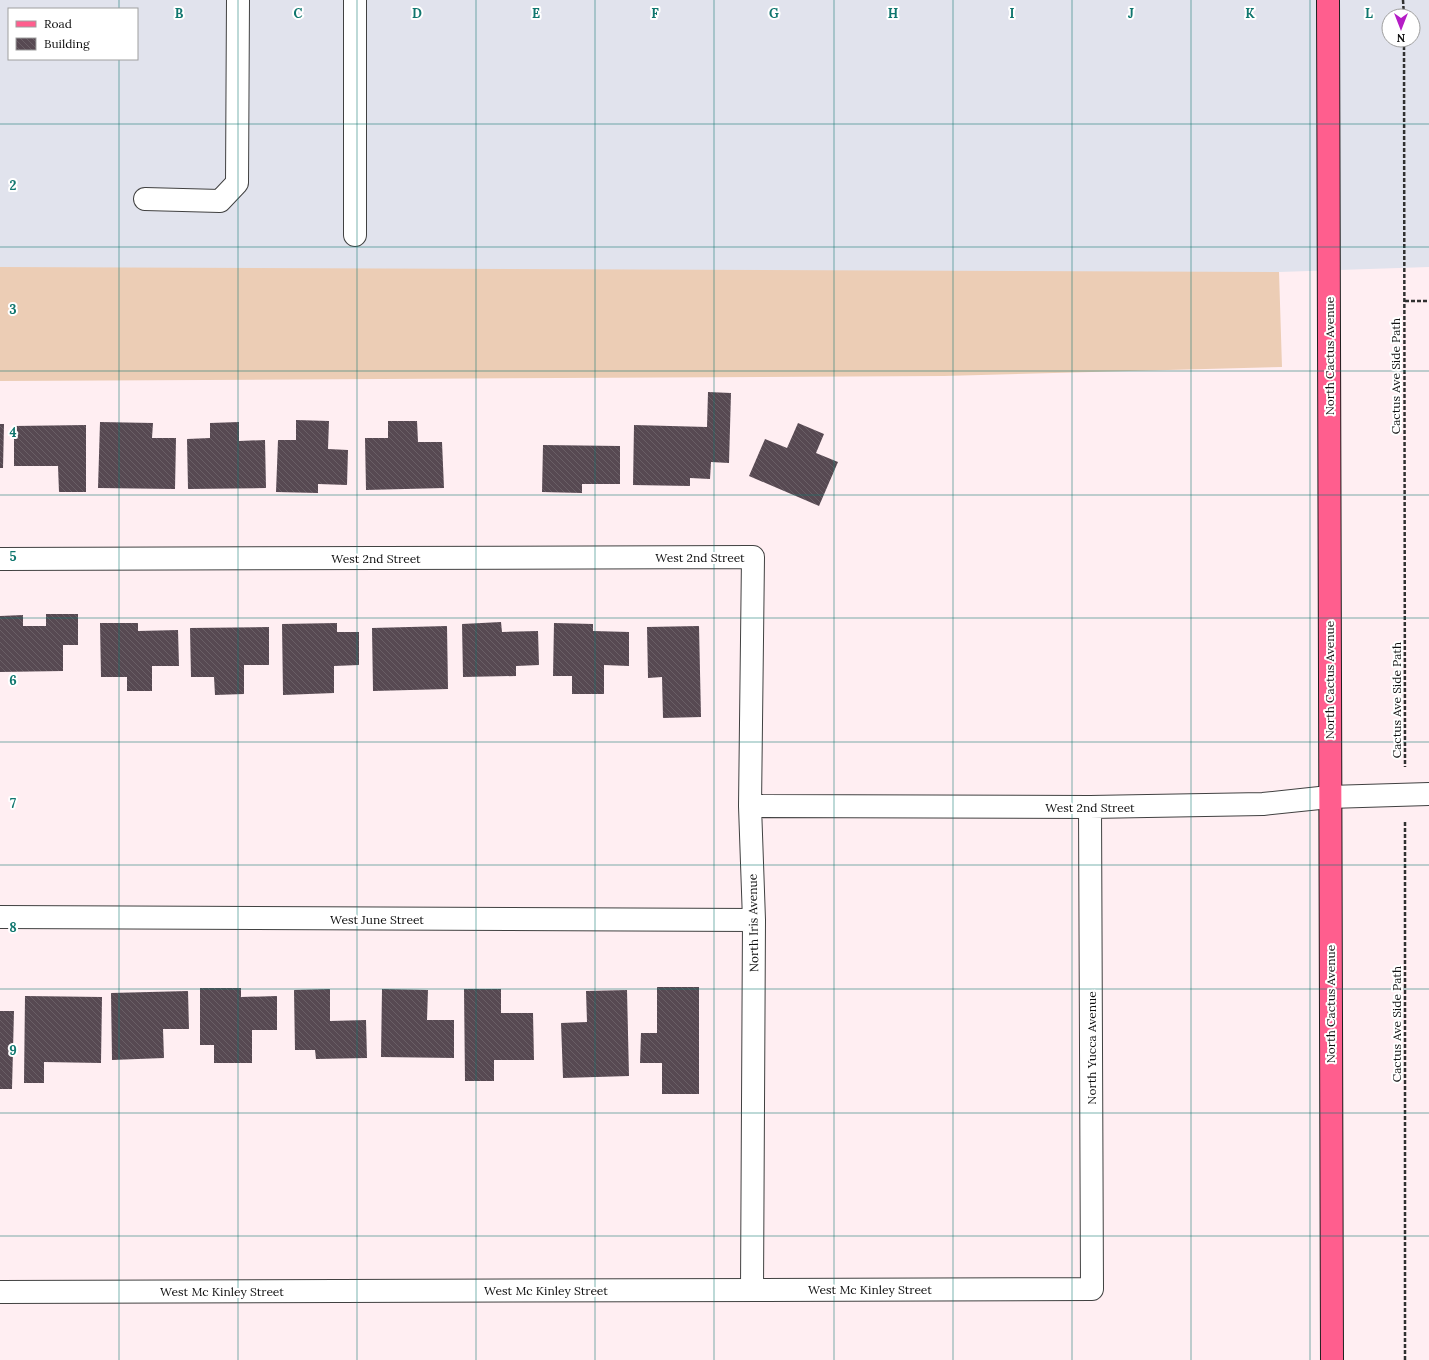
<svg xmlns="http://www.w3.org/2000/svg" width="1429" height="1360" viewBox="0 0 1429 1360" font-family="Lora,serif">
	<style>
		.industrial { fill: #e1e3ed; fill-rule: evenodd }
		.grass { fill: #eccdb5 }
		.building { fill: url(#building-back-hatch) }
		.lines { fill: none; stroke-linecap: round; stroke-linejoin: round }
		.minor-casing { stroke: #414141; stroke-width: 24 }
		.major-casing { stroke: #1f1f1f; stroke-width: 24 }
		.path { stroke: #303030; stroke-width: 2.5; stroke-dasharray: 4 2; stroke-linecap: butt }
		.minor { stroke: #fff; stroke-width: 22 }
		.major { stroke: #ff5e8e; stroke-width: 22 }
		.grid { fill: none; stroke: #0f766e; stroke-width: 1; stroke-opacity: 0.55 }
		.labels { text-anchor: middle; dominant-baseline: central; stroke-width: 4; stroke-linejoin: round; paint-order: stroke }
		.street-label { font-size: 12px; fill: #0e0e0e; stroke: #fff }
		.grid-label { font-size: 13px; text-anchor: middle; font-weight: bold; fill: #0f766e; stroke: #fff; stroke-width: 4; stroke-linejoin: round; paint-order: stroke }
	</style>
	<defs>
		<pattern id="building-back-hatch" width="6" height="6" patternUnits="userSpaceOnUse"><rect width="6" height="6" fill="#574952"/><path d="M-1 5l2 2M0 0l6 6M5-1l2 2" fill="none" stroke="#6a5f66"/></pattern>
	</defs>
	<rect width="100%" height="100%" fill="#ffeef2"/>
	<path class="industrial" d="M0 0H1429V267L1279 272 1259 277 0 268ZM9 9H137V59H9ZM1389 16H1413V40H1389Z"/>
	<path class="grass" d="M0 267 1279 272 1282 367 944 376 0 381Z"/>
	<path class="building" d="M708 392 731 393 729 463 711 462 710 479 690 478V486L633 485 634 425 707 427Z
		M296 420 329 421 328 449 348 450 347 485 318 484V493L276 492 278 440H296Z
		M388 421H417L418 442H442L444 488 366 490 365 438H388Z
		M100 422 153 423 152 438H176L175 489 98 488Z
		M239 422V441L265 440 266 488 188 489 187 439 210 438V423Z
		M798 423 824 434 816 453 838 462 819 506 749 476 765 439 787 448Z
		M0 424H4L3 468H0Z
		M86 425V492H59L58 466H14V426Z
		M543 445 620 446V484H582V493L542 492Z
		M46 614H78V645H63V671L0 672V616L23 615V626H46Z
		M501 622 502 632 538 631 539 665 516 666V676L463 677 462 624Z
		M100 623H138V631L178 630 179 666H152V691H127V677H101Z
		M337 623V632H359V665L334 666V693L283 695 282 624Z
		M554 623 593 624V631L629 632V666L604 665V694H572V676H553Z
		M447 626 448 689 373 691 372 628Z
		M699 626 701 717 663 718 662 677 648 678 647 627Z
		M269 627V665H244V694L215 695 214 677H191L190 628Z
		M657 987H699V1094H662V1063H640L641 1033H657Z
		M200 988H241V997L277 996V1030H252V1063H214V1045H200Z
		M330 989V1021L366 1020 367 1058 316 1059 315 1050H295L294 990Z
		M382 989 428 990 427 1020H454V1058L381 1057Z
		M464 989H501V1013H533L534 1060H494V1081H465Z
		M627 990 629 1076 563 1078 561 1023 587 1022 586 991Z
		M188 991 189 1029H163L164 1058 112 1060 111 993Z
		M25 996 102 997 101 1063 44 1062V1083H24Z
		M0 1011H14L12 1089H0Z"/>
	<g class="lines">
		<g class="minor-casing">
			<path id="minor" d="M145 199 220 201 237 183 238 0
				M355 235V0
				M0 559 753 557 750 806 754 920 752 1289
				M750 806 1090 807 1263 804 1329 797 1429 794
				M0 917 754 920
				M0 1292 1092 1289 1090 807"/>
		</g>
		<g class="major-casing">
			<path id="major" d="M1328 0 1332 1360"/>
		</g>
		<path class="path" d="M1403 0 1404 16
			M1404 40 1405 767
			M1405 301H1429
			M1405 1360V820"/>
		<use href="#minor" class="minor"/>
		<use href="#major" class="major"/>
	</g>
	<path class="grid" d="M119 0V9M238 0V1360M357 0V1360M476 0V1360M595 0V1360M714 0V1360M834 0V1360M953 0V1360M1072 0V1360M1191 0V1360M1310 0V1360M119 59V1360M0 124H1429M0 247H1429M0 371H1429M0 495H1429M0 618H1429M0 742H1429M0 865H1429M0 989H1429M0 1113H1429M0 1236H1429"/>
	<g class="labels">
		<g class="street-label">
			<text transform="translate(1329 356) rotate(-90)">North Cactus Avenue</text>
			<text transform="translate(1395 376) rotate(-90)">Cactus Ave Side Path</text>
			<text x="700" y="557">West 2nd Street</text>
			<text x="376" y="558">West 2nd Street</text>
			<text transform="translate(1329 680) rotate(-90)">North Cactus Avenue</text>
			<text transform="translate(1396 700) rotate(-90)">Cactus Ave Side Path</text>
			<text x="1090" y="807">West 2nd Street</text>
			<text x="377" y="919">West June Street</text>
			<text transform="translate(753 923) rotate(-91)">North Iris Avenue</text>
			<text transform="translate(1330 1004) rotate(-90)">North Cactus Avenue</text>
			<text transform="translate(1396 1024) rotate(-90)">Cactus Ave Side Path</text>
			<text transform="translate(1091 1048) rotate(-90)">North Yucca Avenue</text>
			<text x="870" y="1289">West Mc Kinley Street</text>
			<text x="546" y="1290">West Mc Kinley Street</text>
			<text x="222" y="1291">West Mc Kinley Street</text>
		</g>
	</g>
	<g class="grid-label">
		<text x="179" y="18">B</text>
		<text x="298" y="18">C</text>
		<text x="417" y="18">D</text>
		<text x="536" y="18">E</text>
		<text x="655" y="18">F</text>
		<text x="774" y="18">G</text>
		<text x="893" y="18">H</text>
		<text x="1012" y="18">I</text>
		<text x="1131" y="18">J</text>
		<text x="1250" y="18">K</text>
		<text x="1369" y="18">L</text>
		<text x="13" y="190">2</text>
		<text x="13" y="314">3</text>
		<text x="13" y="437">4</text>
		<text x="13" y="561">5</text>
		<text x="13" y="685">6</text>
		<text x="13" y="808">7</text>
		<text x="13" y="932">8</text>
		<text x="13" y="1055">9</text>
	</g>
	<rect x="8" y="8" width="130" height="52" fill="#ffffff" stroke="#9f9f9f"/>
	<rect x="16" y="21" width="20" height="6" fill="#ff5e8e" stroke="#9f9f9f"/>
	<text x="44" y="28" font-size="12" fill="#0e0e0e">Road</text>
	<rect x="16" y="38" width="20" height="12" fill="url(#building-back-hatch)" stroke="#9f9f9f"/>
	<text x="44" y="48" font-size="12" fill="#0e0e0e">Building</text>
	<g transform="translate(1401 28) rotate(180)"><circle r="19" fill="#ffffff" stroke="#9f9f9f"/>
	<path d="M0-3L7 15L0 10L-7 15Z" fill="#b51dc6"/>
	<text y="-6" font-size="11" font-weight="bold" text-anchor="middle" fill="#0e0e0e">N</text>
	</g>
</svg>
